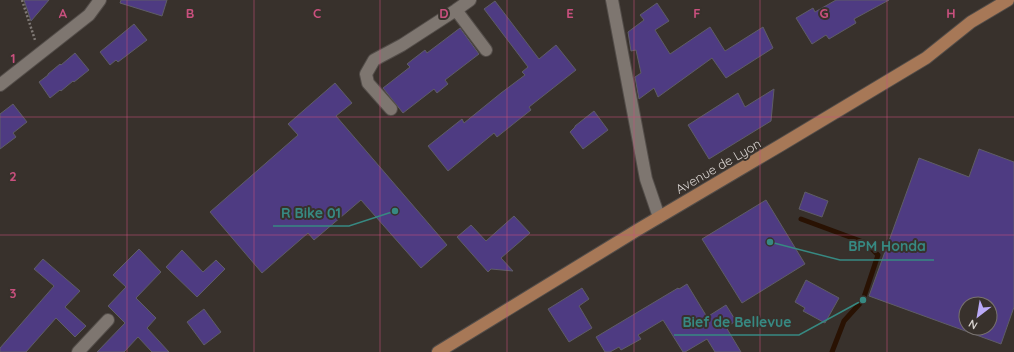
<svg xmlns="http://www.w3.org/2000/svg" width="1014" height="352" viewBox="0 0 1014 352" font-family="Quicksand,sans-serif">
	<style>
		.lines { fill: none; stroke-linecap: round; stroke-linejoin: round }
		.stream { stroke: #291203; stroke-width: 5 }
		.building { fill: #4e3b82; stroke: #5f5d66; fill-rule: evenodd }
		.street-casing { stroke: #534d49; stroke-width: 14 }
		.primary-casing { stroke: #534d49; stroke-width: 14 }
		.path { stroke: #807a76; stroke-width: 2.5; stroke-dasharray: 2 2; stroke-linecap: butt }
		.street { stroke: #7e7670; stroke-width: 12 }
		.primary { stroke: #a77857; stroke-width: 12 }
		.grid { fill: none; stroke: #c9507e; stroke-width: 1; stroke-opacity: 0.55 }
		.labels { text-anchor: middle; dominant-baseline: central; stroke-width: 4; stroke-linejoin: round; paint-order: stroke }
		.street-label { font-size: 13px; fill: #d9d4d1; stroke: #38312c }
		.grid-label { font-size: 13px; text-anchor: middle; font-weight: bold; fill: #c9507e; stroke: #38312c; stroke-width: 4; stroke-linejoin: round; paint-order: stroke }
		.leader { fill: none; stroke: #378982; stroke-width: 1.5 }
		.callout-dot { fill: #378982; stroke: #38312c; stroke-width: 1.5 }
		.callout-label { font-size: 14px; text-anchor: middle; font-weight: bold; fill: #378982; stroke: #38312c; stroke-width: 4; stroke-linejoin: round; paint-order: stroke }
	</style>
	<rect width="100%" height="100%" fill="#38312c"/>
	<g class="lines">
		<path class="stream" d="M801 219 866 243 878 255 863 300 844 321 832 352"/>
	</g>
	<path class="building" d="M24 0H49L31 21Z
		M121 0H167L162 16 120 3Z
		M836 0H889L854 19 856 23 829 39 826 35 812 44 796 18 813 8 815 12Z
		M495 1 539 59 556 45 576 70 529 107 531 110 517 121 497 137 494 133 448 171 428 146 462 119 464 123 501 93 525 75 522 72 528 67 484 9Z
		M657 3 669 21 655 30 670 54 710 27 725 51 763 27 773 48 726 78 712 58 658 97 654 88 639 99 635 77 641 73 636 50 631 51 628 32 644 20 640 15Z
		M134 24 147 40 118 62 116 60 110 65 100 52Z
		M460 28 479 54 445 80 448 84 437 93 434 89 403 113 383 88 410 67 407 64 412 60 425 50 427 53Z
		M75 53 89 70 74 82 73 81 61 91 60 90 50 98 39 82 48 75V74L60 64 61 65Z
		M335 83 352 103 336 116 447 245 421 268 361 200 314 240 308 233 262 273 210 212 298 135 288 124Z
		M774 89 771 121 709 159 688 125 738 93 745 107Z
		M13 104 27 122 13 133 16 137 0 149V114Z
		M594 111 608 130 583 149 570 132 575 127V126Z
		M979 149 1014 162V307L1001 344 869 296 919 158 969 177ZM966 304H990V328H966Z
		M805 192 828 201 822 217 799 209Z
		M766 200 805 264 742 303 702 239Z
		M514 216 530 233 501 258 513 271 491 269 488 272 457 237 471 225 486 241Z
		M139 249 161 272 136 298 156 318 147 328 169 352H152L138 337 124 352H97L125 323 108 306 126 287 113 275Z
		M182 250 203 272 216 260 225 269 197 297 166 267Z
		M43 259 80 291 65 307 86 326 75 337 56 318 26 352H0V348L54 286 34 269Z
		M806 280 839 298 825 323 803 311 805 308 795 302Z
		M687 284 707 317 726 305 736 321 726 327 741 352H715L707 339 685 352H683L663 320 638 335 641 339 621 350 619 347 610 352H605L596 337 678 288 679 289Z
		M582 288 589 299 579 306 592 328 569 342 548 309Z
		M204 309 221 332 204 345 187 322Z"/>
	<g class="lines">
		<g class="street-casing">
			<path id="street" d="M612 0 646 179 659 217
				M456 10 486 50
				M0 85 89 15 100 0
				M391 109 368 83 366 74 374 60 402 45 456 10 470 0
				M78 352 108 320"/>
		</g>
		<g class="primary-casing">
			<path id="primary" d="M438 352 639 229 781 145 926 58 971 22 1008 0"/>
		</g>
		<path class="path" d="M22 0 35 40"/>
		<use href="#street" class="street"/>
		<use href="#primary" class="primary"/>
	</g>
	<path class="grid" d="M127 0V352M254 0V352M380 0V352M507 0V352M634 0V352M760 0V352M887 0V352M0 117H1014M0 235H1014"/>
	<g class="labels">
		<g class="street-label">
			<text transform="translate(718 166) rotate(-30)">Avenue de Lyon</text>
		</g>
	</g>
	<g class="grid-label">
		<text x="63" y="18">A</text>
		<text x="190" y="18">B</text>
		<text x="317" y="18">C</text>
		<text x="444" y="18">D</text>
		<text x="570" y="18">E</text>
		<text x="697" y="18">F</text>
		<text x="824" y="18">G</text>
		<text x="951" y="18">H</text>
		<text x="13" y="63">1</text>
		<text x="13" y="181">2</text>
		<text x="13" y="298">3</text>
	</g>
	<path class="leader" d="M395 211L349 226H273M770 242L840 260H934M863 300L799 335H674"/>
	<g class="callout-dot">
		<circle cx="395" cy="211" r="4"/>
		<circle cx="770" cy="242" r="4"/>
		<circle cx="863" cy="300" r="4"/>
	</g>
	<g class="callout-label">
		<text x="311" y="218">R Bike 01</text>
		<text x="887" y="251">BPM Honda</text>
		<text x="737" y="327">Bief de Bellevue</text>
	</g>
	<g transform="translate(978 316) rotate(211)"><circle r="19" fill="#38312c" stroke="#78726e"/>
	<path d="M0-3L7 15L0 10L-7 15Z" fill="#baaaf7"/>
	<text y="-6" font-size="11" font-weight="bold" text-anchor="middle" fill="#d9d4d1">N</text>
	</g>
</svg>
